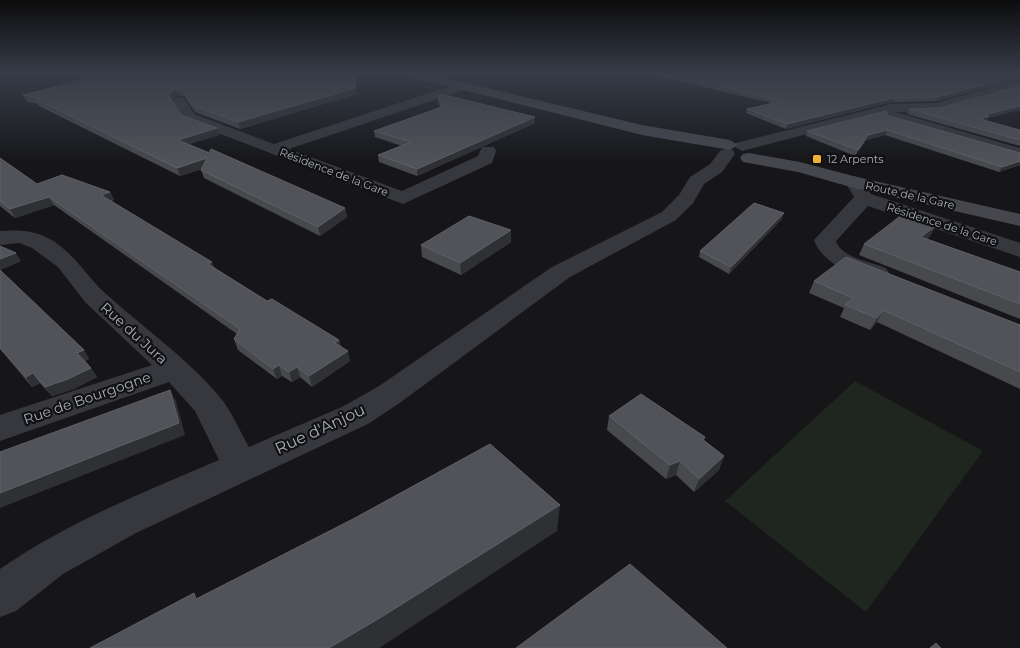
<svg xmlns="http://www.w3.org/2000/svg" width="1020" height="648" viewBox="0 0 1020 648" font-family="Montserrat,sans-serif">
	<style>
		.green { fill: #1e261f }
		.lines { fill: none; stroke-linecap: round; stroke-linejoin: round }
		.street { fill: #37383d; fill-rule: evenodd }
		.secondary { fill: #45474d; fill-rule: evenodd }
		.wall { fill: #47494d }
		.shaded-wall { fill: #2f3033 }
		.building { fill: #525359; stroke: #5f6168 }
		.poi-dot { fill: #f2b134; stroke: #111113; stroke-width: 2 }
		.labels { text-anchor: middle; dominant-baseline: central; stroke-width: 4.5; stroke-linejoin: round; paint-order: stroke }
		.far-poi-label { font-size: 11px; fill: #a8adb8; stroke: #111113; text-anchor: start }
		.far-street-label { font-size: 11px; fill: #a8adb8; stroke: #111113 }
		.street-label { font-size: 14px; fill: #a8adb8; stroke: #111113 }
		.near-street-label { font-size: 16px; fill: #a8adb8; stroke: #111113 }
	</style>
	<rect width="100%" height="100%" fill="#161618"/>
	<path class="green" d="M855 381 983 451 866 612 725 501Z"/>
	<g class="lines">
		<path class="street" d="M1020 80V88L936 111 895 112 1020 148V158L888 119 886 116 888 113 742 151 734 146 736 143 892 104 936 103Z
			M466 81 472 85 470 88 289 149 402 191 478 156 482 147H494L496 151 492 163 403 204 184 120 172 101 179 97 184 98 194 114 274 144Z
			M727 149 733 150 735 154 722 172 704 184 693 203 676 220 570 277 401 402 368 424 136 533 63 574 16 611 0 617V569C68 522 144 492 219 460L195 411 169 382 0 441V415L152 365 85 302 58 267 32 248 19 243 0 245V231C17 230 32 230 48 238 73 251 85 275 105 293 142 327 185 356 218 395 231 409 239 430 249 447L344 406 379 386 552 267 662 212 679 195 690 177 710 164 721 150Z
			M854 176 861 178 871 194 1020 243V257L868 206 836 241C842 258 871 262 886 268L889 273 886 278C863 284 821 263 814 240L854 197 845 182 847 178Z"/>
		<path class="secondary" d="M405 73H424L642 125 730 140 738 145 730 150 642 135 407 76Z
			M749 153 800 162 857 177 1020 214V226L854 188 798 172 743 162 740 158 743 154Z"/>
	</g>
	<path class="wall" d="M354 73 357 94 240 129 195 112 184 96 178 95 171 100 181 115 219 135 189 144 345 208 347 217 320 236 204 178 201 170 202 169 180 176 39 106 38 104 27 102 23 95Z
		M644 73H1020V79L936 101 892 102 786 129 746 113 747 109 772 103Z
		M438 95 535 123 417 176 379 162 378 155 402 146 375 137 374 131 440 107 438 101Z
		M939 108 988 118 987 121 1020 130V146L907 114 909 109Z
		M889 116 1020 153V165L999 172 885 135 866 140 855 156 806 136 807 131Z
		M0 158 37 184 110 192 114 200 111 201 214 268 267 301 339 340 341 346 350 361 312 387 300 377 292 382 282 376 277 379 238 350 234 339 237 334 54 205 15 218 0 206Z
		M782 219 729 274 699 257 700 251Z
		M511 230V242L461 275 422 257 421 245Z
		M931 235 927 239 1020 272V319L859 255 864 244Z
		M0 246 21 261 0 270 84 350 89 359 85 361 91 368 97 377 74 389 52 396 40 383 32 387 0 349Z
		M814 281 1020 325V389L877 322 870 330 840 317 844 308 809 293Z
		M609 416 705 437 704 440 724 456 719 470 694 492 676 475 666 479 607 430Z"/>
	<path class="shaded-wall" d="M354 73 357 94 240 129 238 122Z
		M1020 75V78L936 101 938 97Z
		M176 89 178 95 170 101 168 94Z
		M893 98 892 102 786 129 787 124Z
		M1020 106V110L988 118 987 121 980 119 985 115Z
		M535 117V123L417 176V169Z
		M217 128 219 135 181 147 178 140Z
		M887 130 885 135 866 140 855 156 858 150 868 135Z
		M207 158 210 166 180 176 177 168Z
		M1020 161V165L999 172 1002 167Z
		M110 192 114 200 105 203 101 195Z
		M49 197 54 205 15 218 10 209Z
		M345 208 347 217 320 236 318 227Z
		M784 213 782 219 729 274 731 267Z
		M937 225 931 235 915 248 921 237Z
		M511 230V242L461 275 460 263Z
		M16 253 21 261 0 270V259Z
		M212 262 216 271 208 264Z
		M883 310 877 322 870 330 877 318Z
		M339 340 342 350 335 343Z
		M84 350 89 359 82 362 77 353Z
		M348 351 350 361 312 387 309 376Z
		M279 365 282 376 277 379 273 369Z
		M297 367 300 377 292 382 289 372Z
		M91 368 97 377 74 389 52 396 45 387Z
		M33 373 40 383 32 387 26 377Z
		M170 390 176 401 185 435 0 508V493Z
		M724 456 719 470 694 492 699 479Z
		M680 461 676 475 666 479 670 465Z
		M560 505 557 531 390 641 379 648H329Z"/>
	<path class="building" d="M110 73H354L356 88 238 122 193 106 182 90 176 89 168 94 181 115 217 128 178 140 209 153 211 149 345 208 318 227 201 170 207 158 177 168 36 99 40 98 23 95Z
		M661 73H1020V75L938 97 893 98 787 124 747 109 782 101Z
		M1020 86V106L985 115 989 116 980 119 1020 130V140L909 109 939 108Z
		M441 94 535 117 417 169 378 155 411 142 374 131 442 107 438 95Z
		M886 111 889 116 1020 153V161L1002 167 887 130 868 135 858 150 807 131Z
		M0 158 37 184 62 175 110 192 101 195 212 262 208 264 267 301 272 299 339 340 335 343 348 351 309 376 297 367 289 372 279 365 273 369 234 339 240 329 49 197 10 209 0 201Z
		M754 203 784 213 731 267 700 251Z
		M903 214 937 225 921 237 1020 272V304L864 244Z
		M469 216 511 230 460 263 421 245Z
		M0 246 16 253 0 259Z
		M846 257 1020 325V372L883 310 877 318 845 305 853 298 814 281Z
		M0 270 84 350 77 353 91 368 68 379 45 387 33 373 26 377 0 348Z
		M170 390 179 423 0 493V452Z
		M641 394 705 437 703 440 724 456 699 479 680 461 670 465 609 416Z
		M490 444 560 505 383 616 329 648H90L194 593 196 599 353 519Z
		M630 564 727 648H516Z
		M936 643 941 648H930Z"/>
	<linearGradient id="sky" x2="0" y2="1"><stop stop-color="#0c0c0d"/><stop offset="0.45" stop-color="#363c48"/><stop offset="1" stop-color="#363c48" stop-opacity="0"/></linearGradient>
	<rect width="1020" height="163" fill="url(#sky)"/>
	<rect class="poi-dot" x="812" y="154" width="10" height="10" rx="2.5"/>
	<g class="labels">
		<g class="far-poi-label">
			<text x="827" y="159">12 Arpents</text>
		</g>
		<g class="far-street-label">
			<text transform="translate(334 172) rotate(21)">Résidence de la Gare</text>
			<text transform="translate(910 195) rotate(13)">Route de la Gare</text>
			<text transform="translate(942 224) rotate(18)">Résidence de la Gare</text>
		</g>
		<g class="street-label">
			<text transform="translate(134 333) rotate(42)">Rue du Jura</text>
			<text transform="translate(87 398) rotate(-19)">Rue de Bourgogne</text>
		</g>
		<g class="near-street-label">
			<text transform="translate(320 429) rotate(-25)">Rue d'Anjou</text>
		</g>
	</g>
</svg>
